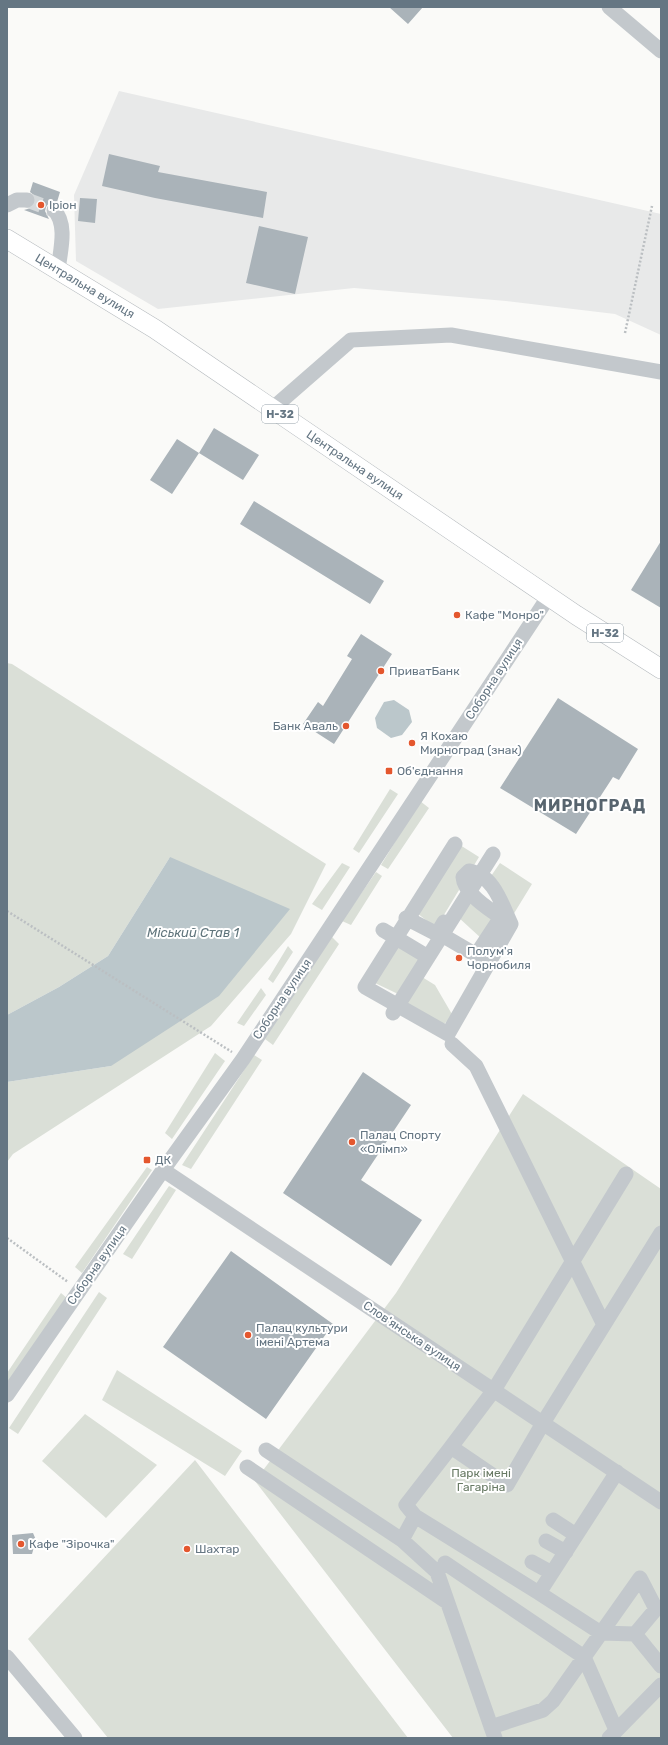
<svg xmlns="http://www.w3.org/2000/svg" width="668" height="1745" viewBox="0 0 668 1745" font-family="Rubik,sans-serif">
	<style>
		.built { fill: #e8e9e9 }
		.green { fill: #dadfd7 }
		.water { fill: #bbc7cb }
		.building { fill: #aab3b9 }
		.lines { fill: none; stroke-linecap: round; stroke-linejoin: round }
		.minor-tunnel { stroke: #d5d9db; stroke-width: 15; stroke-dasharray: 15 8; stroke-linecap: butt }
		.major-casing { stroke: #b5babe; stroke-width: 20 }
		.path { stroke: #bbbfc2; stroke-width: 2.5; stroke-dasharray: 2 2; stroke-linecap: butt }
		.minor { stroke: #c3c8cc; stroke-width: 15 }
		.major { stroke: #fff; stroke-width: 19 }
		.poi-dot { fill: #e4572e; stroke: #fff; stroke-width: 1.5 }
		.labels { text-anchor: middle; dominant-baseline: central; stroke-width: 4; stroke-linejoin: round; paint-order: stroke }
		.shield { fill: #fff; stroke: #939fa8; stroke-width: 1 }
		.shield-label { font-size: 11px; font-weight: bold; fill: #657683 }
		.poi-label { font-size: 12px; fill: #657683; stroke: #fff; text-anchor: start }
		.street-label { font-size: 12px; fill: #657683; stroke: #fff }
		.park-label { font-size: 12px; fill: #687a64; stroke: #fff }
		.water-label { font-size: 13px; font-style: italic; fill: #60757c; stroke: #fff }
		.district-label { font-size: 16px; font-weight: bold; letter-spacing: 1px; fill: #57646e; stroke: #fff }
	</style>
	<rect width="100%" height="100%" fill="#fafaf8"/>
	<path class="built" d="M119 91 661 214V335L615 314 506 301 354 288 158 309 76 261 74 195Z"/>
	<path class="green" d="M7 663 12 664 326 864 291 934 211 1026 13 1154 7 1162V1082L111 1066 170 857 108 956 59 987 7 1015Z
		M390 789 398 794 359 853 353 849Z
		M420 801 429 808 388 869 381 865Z
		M460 845 479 857 436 928 417 913Z
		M342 863 350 867 322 910 312 904Z
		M500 863 532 884 513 915 491 876Z
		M376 872 382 876 351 925 342 921Z
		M470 901 496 920 482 939 458 917Z
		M331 936 339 944 273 1045 265 1039Z
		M288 946 293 952 273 983 268 979Z
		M396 946 420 959 398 994 375 983Z
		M422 977 435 985 453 1016 443 1025 403 1001Z
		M261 988 266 995 244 1026 237 1023Z
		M215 1053 225 1061 172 1139 165 1133Z
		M254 1055 262 1060 191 1169 182 1165Z
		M523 1094 661 1189V1738H453L255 1481 396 1293Z
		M147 1167 152 1170 82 1273 75 1267Z
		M169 1186 176 1190 132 1259 123 1254Z
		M99 1292 107 1298 18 1434 9 1428Z
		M61 1293 68 1299 7 1390V1373Z
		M117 1370 242 1451 225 1476 102 1400Z
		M85 1414 157 1465 106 1518 42 1461Z
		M195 1460 408 1738H108L28 1639Z"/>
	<path class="water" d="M394 700 409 710 412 722 402 735 391 738 377 728 375 718 384 702Z
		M170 857 290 909 219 996 111 1066 7 1082V1015L59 987 108 956Z"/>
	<path class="building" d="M389 7H423L408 24Z
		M109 154 160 166 158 172 267 192 263 218 155 198 102 186Z
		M33 182 60 192 57 202 49 203 46 207 45 211 49 219 24 210 31 208 35 204V196L30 192Z
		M80 198 97 199 95 223 78 221Z
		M259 226 308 237 295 294 246 283Z
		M214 428 259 455 243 480 199 453Z
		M177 439 199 453 172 494 150 480Z
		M254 501 384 581 370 604 240 524Z
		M661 541V608L631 590Z
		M361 634 392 654 334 744 303 724 318 702 323 706 352 659 347 656Z
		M558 698 638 749 619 780 613 777 576 834 500 788Z
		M363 1072 411 1105 361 1180 422 1220 391 1266 283 1193Z
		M231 1251 333 1324 266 1419 163 1347Z
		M33 1533 36 1540 32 1554H13L12 1535Z"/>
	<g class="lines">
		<path class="minor-tunnel" d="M27 200 54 210"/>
		<g class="major-casing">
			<path id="major" d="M7 239 155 329 576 615 661 669"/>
		</g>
		<path class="path" d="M625 333 652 206
			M7 911 232 1052
			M7 1238 68 1282"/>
		<path class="minor" d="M609 7 661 51
			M7 205 17 200H27
			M54 210C68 224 60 252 58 270
			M272 409 351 340 451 335 661 372
			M455 844 365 987 448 1034 511 924C502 905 494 875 469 871L463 877C464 896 497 914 511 924
			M406 918 437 934 444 922
			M383 930 428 957
			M442 935 476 955
			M490 962 476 955 501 917
			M393 1013 493 854
			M452 1044 476 1066 604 1325
			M163 1170 661 1502
			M7 1395 163 1170 243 1059 549 596
			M451 1447 494 1390 626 1174
			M266 1450 402 1540 415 1516 406 1505 451 1447 507 1485 543 1423 661 1233
			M247 1467 447 1602
			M415 1516 539 1593 617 1472
			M553 1520 576 1535
			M402 1540 437 1572 495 1738
			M546 1541 566 1552
			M532 1562 552 1573
			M445 1563 584 1657 616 1730
			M539 1593 601 1633 635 1634
			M7 1657 75 1738
			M491 1727 543 1710 553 1701 640 1578 656 1609 635 1634 661 1666
			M609 1738 661 1685"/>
		<use href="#major" class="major"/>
	</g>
	<g class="poi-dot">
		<circle cx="41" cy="205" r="4"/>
		<circle cx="457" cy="615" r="4"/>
		<circle cx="381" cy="671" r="4"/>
		<circle cx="346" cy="726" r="4"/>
		<circle cx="412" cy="743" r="4"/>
		<rect x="385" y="767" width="8" height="8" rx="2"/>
		<circle cx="459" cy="958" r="4"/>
		<circle cx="352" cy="1142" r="4"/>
		<rect x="143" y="1156" width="8" height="8" rx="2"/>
		<circle cx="248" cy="1335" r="4"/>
		<circle cx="21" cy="1544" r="4"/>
		<circle cx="187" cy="1549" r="4"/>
	</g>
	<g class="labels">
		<g class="shield">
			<rect x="262" y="405" width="36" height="18" rx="3"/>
			<rect x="587" y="624" width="36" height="18" rx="3"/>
		</g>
		<g class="shield-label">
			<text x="280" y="414">Н-32</text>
			<text x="605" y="633">Н-32</text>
		</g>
		<g class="poi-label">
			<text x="49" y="205">Іріон</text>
			<text x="465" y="615">Кафе "Монро"</text>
			<text x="389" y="671">ПриватБанк</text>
			<text x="338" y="726" text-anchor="end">Банк Аваль</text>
			<text x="420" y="736">Я Кохаю<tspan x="420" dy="14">Мирноград (знак)</tspan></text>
			<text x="397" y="771">Об'єднання</text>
			<text x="467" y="951">Полум'я<tspan x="467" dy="14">Чорнобиля</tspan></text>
			<text x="360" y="1135">Палац Спорту<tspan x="360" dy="14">«Олімп»</tspan></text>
			<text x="155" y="1160">ДК</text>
			<text x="256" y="1328">Палац культури<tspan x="256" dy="14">імені Артема</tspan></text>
			<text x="29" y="1544">Кафе "Зірочка"</text>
			<text x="195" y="1549">Шахтар</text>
		</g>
		<g class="street-label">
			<text transform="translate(85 286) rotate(31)">Центральна вулиця</text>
			<text transform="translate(355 465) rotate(34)">Центральна вулиця</text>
			<text transform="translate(494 679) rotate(-57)">Соборна вулиця</text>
			<text transform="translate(282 999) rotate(-56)">Соборна вулиця</text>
			<text transform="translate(97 1265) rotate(-55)">Соборна вулиця</text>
			<text transform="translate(412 1336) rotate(34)">Слов'янська вулиця</text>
		</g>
		<g class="park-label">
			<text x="481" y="1473">Парк імені<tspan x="481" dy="14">Гагаріна</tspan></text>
		</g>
		<g class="water-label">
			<text x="193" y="932">Міський Став 1</text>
		</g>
		<g class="district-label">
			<text x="590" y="805">МИРНОГРАД</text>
		</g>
	</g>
	<rect width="668" height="1745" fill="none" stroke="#657683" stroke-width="16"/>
</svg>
